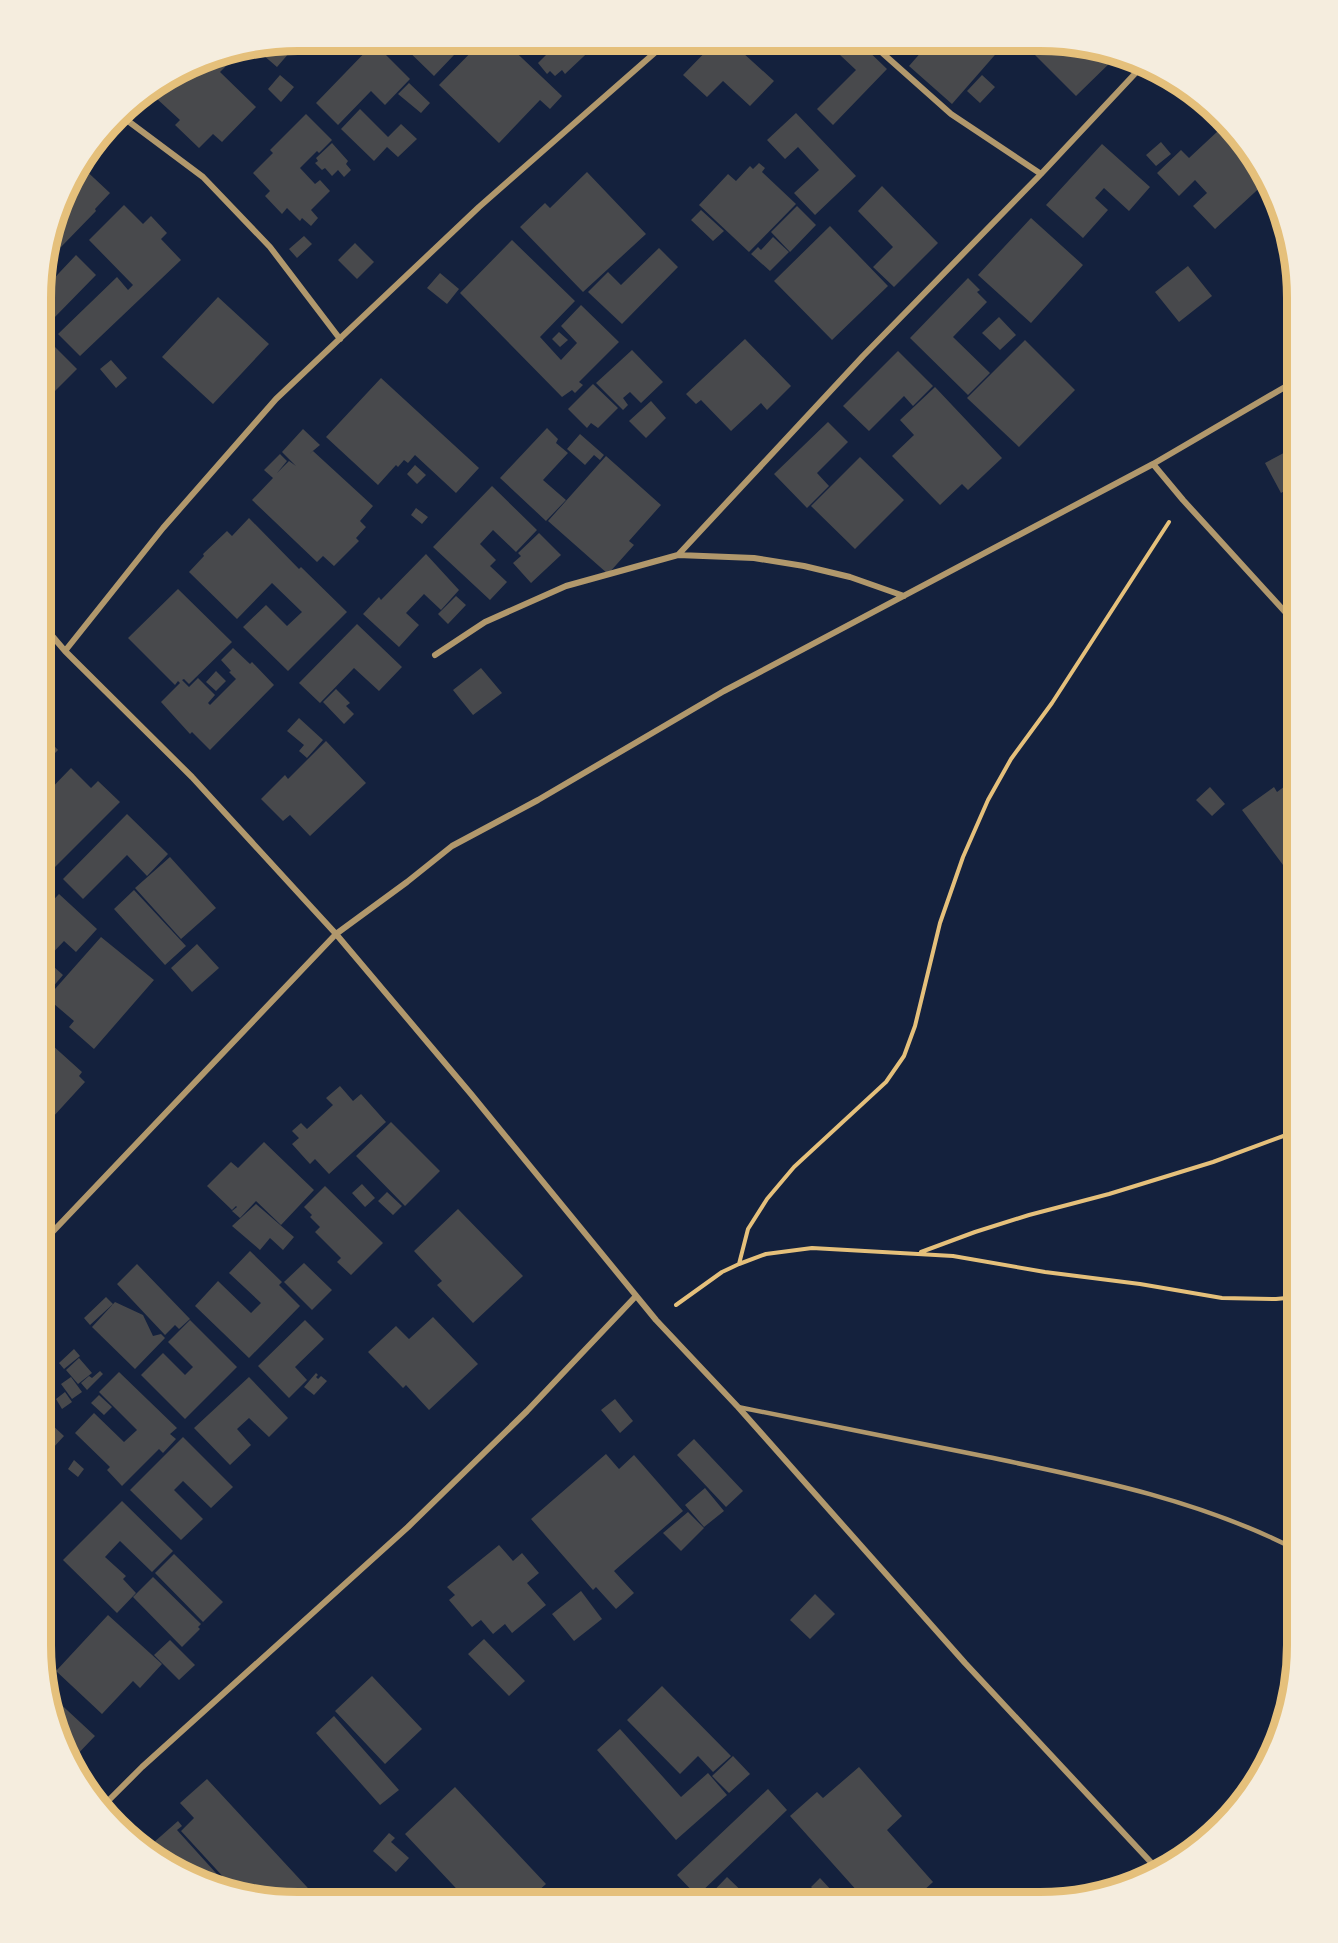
<svg xmlns="http://www.w3.org/2000/svg" width="1338" height="1943" viewBox="0 0 1338 1943" font-family="'Source Sans 3',sans-serif">
	<style>
		.building { fill: #48494c }
		.lines { fill: none; stroke-linecap: round; stroke-linejoin: round }
		.path { stroke: #e5c07b; stroke-width: 4 }
		.service { stroke: #b1986c; stroke-width: 4.5 }
		.minor { stroke: #b1986c; stroke-width: 6 }
		.rim { fill: none; stroke: #e5c07b; stroke-width: 8 }
	</style>
	<rect width="100%" height="100%" fill="#14213d"/>
	<path class="building" d="M398 41H440L454 55 434 76Z
		M482 41H504L562 96 550 109 540 100 499 143 439 85Z
		M534 41H600L565 74 562 70 555 76 550 71 547 74 538 63 546 55Z
		M292 42 296 45 277 67 255 48Z
		M715 42H731L774 81 750 106 723 81 707 97 683 75Z
		M853 42H859L887 69 833 125 817 109 856 70 840 55Z
		M930 42 995 43 1001 48 952 104 909 66Z
		M374 43 410 79 385 105 371 91 338 125 316 103Z
		M1042 43H1074L1118 55 1076 96 1032 52Z
		M231 52 236 56 220 72 256 107 222 142 213 134 199 148 175 125 180 120 156 98 177 76 215 54Z
		M280 75 294 87 281 102 268 89Z
		M982 75 995 87 980 103 967 91Z
		M409 83 430 103 421 113 398 94Z
		M360 109 388 137 401 124 417 139 398 157 387 147 374 161 341 129Z
		M796 113 856 176 815 215 794 193 819 170 798 147 785 159 767 140Z
		M306 114 332 140 319 153 317 151 300 168 315 184 320 180 330 191 311 210 318 218 311 226 302 218 300 221 287 208 282 214 265 196 270 191 253 173 273 153 270 150Z
		M1219 130 1267 181 1215 229 1193 206 1207 193 1195 180 1179 196 1157 173 1181 150 1189 158Z
		M1161 142 1171 154 1156 166 1146 155Z
		M332 143 348 161 346 164 351 170 344 177 338 170 332 176 325 168 322 170 315 163 318 161 316 158Z
		M1102 144 1150 187 1129 211 1104 188 1095 198 1108 210 1083 238 1046 205Z
		M759 163 765 168 762 172 796 204 749 252 699 205 728 174 736 181 750 166 753 169Z
		M79 164 110 193 95 209 96 211 61 247 52 238 65 197 72 191 69 188 75 170Z
		M587 172 646 234 583 292 520 227 545 203 550 208Z
		M882 186 938 243 894 287 873 267 893 247 858 211Z
		M124 205 143 224 151 216 167 233 161 239 181 260 80 356 58 334 117 277 128 290 133 285 89 240Z
		M797 206 816 225 790 252 771 232Z
		M701 210 724 231 713 241 691 220Z
		M1031 218 1083 265 1031 323 978 275Z
		M830 226 888 286 832 340 774 281Z
		M304 236 312 244 297 258 289 249Z
		M773 237 789 252 770 271 751 254 758 247 761 250Z
		M512 240 575 301 540 337 561 360 577 343 561 326 581 305 619 342 579 382 583 385 575 393 572 390 562 397 460 293Z
		M355 243 374 262 357 279 338 260Z
		M659 248 678 267 622 324 588 292 608 272 621 285Z
		M76 255 96 275 52 320 43 311V306L49 299 43 290Z
		M1188 266 1212 296 1179 322 1155 292Z
		M440 273 459 289 447 304 427 288Z
		M968 278 980 290 977 292 987 302 953 337 990 373 968 395 910 338Z
		M218 297 269 344 213 404 162 357Z
		M999 317 1016 335 1000 350 982 333Z
		M559 332 568 340 560 347 552 339Z
		M43 335 77 369 43 403Z
		M745 339 791 386 767 410 761 403 731 431 701 400 696 404 686 394Z
		M1025 340 1075 390 1019 447 967 398Z
		M632 350 663 382 641 403 630 392 623 398 628 405 623 410 596 383Z
		M898 351 933 386 913 406 904 396 869 431 843 406Z
		M111 360 127 378 116 388 100 369Z
		M381 378 479 468 456 493 415 455 408 463 404 460 398 467 396 465 378 485 326 437Z
		M593 384 618 408 598 428 591 423 587 428 568 409Z
		M935 387 1002 458 968 490 962 484 940 505 892 456 914 435 900 420Z
		M651 401 666 418 646 438 629 421Z
		M828 422 848 442 817 473 829 486 807 508 774 474Z
		M547 428 558 439 556 443 568 453 543 480 566 500 546 521 500 478Z
		M303 429 320 445 308 455 313 451 373 506 360 521 366 527 356 538 359 541 334 566 323 556 317 562 252 500 273 478 264 470 280 454 287 461 277 473 289 461 296 466 282 452Z
		M580 434 604 455 600 460 594 455 585 465 567 449Z
		M1295 447 1297 451V484L1281 493 1265 463Z
		M606 456 661 505 629 541 634 545 608 574 548 521Z
		M860 457 904 500 855 549 811 506Z
		M415 465 426 475 417 484 407 474Z
		M492 486 537 530 516 552 493 530 480 544 496 560 490 566 507 582 490 600 433 547Z
		M416 508 428 517 422 524 411 515Z
		M249 518 299 569 301 567 347 612 288 671 243 627 266 605 287 626 302 612 272 583 237 619 189 572 204 556 203 554 227 531 232 536Z
		M539 533 561 555 531 583 513 563 521 556 518 553Z
		M426 554 459 590 441 610 424 594 406 613 419 625 399 647 363 614 379 597 381 600Z
		M178 589 232 642 189 684 184 679 182 680 189 687 198 678 215 695 208 703 210 705 236 679 229 672 231 671 221 660 233 648 250 664 252 662 274 685 210 750 192 732 190 734 161 702 180 683 178 681 175 685 128 638Z
		M456 596 466 605 448 624 438 614Z
		M357 624 402 667 379 691 354 668 320 703 299 683Z
		M481 668 502 693 473 715 453 690Z
		M216 671 226 681 216 691 206 682Z
		M336 689 350 703 346 706 354 714 344 724 323 702Z
		M299 718 323 740 307 758 299 751 304 745 287 731Z
		M42 733 58 750 42 766Z
		M326 741 366 783 310 836 290 815 283 821 261 799 285 775 288 779Z
		M71 768 91 788 98 781 120 802 52 870 42 860V844L47 840 42 835V798Z
		M1297 777V855L1283 865 1242 810 1274 787 1277 792Z
		M1210 787 1225 804 1212 816 1196 800Z
		M127 814 168 854 147 876 127 855 83 899 63 879Z
		M170 857 216 908 181 939 135 888Z
		M134 890 186 946 165 965 114 909Z
		M59 894 97 929 76 952 64 941 47 959 43 955 42 957V912Z
		M101 937 154 980 94 1049 69 1027 74 1021 47 998Z
		M197 944 219 968 192 992 171 968Z
		M44 958 63 975 45 996 42 994V962Z
		M41 1035 82 1072 79 1076 85 1082 41 1130Z
		M340 1086 353 1101 361 1094 386 1122 329 1174 315 1159 310 1164 292 1144 299 1138 292 1131 301 1123 307 1129 333 1105 326 1098Z
		M391 1122 440 1171 405 1206 356 1156Z
		M264 1142 314 1190 281 1225 256 1201 240 1218 232 1211 237 1207 236 1206 232 1210 207 1186 231 1162 238 1168Z
		M362 1184 375 1198 365 1207 352 1193Z
		M325 1186 383 1243 351 1275 337 1262 341 1258 315 1232 320 1227 310 1217 312 1215 304 1207Z
		M387 1192 402 1206 393 1215 378 1201Z
		M256 1204 294 1237 283 1250 270 1238 260 1250 232 1226Z
		M458 1209 523 1276 473 1323 437 1285 442 1281 414 1251Z
		M250 1251 282 1282 279 1285 300 1306 249 1358 195 1306 218 1281 251 1313 261 1303 229 1273Z
		M304 1263 332 1290 312 1310 284 1282Z
		M137 1264 190 1319 179 1329 175 1325 165 1335 117 1284Z
		M106 1297 113 1304 90 1325 84 1318Z
		M115 1302 143 1315 153 1336 161 1334 165 1338 135 1369 92 1327Z
		M433 1317 478 1364 429 1410 406 1385 403 1388 368 1352 396 1326 409 1339Z
		M190 1320 237 1367 185 1419 141 1375 163 1353 185 1375 193 1367 168 1342Z
		M305 1320 324 1339 295 1367 307 1380 289 1398 258 1366Z
		M74 1349 80 1356 64 1369 59 1363Z
		M79 1358 92 1373 78 1384 66 1370Z
		M100 1371 103 1374 87 1390 81 1383 89 1376 92 1378Z
		M119 1372 177 1428 170 1434 176 1439 163 1453 159 1449 122 1486 107 1470 110 1467 75 1433 94 1413 124 1442 137 1430 99 1392Z
		M316 1373 318 1375 316 1377 318 1379 321 1376 327 1381 314 1395 304 1387Z
		M71 1377 82 1392 72 1399 61 1384Z
		M249 1377 288 1418 269 1437 249 1418 237 1429 251 1445 230 1465 194 1428Z
		M65 1392 72 1402 62 1409 56 1399Z
		M99 1395 112 1407 104 1415 91 1403Z
		M615 1399 633 1421 620 1433 601 1410Z
		M41 1404 51 1414 44 1421 41 1418Z
		M41 1422 47 1427 50 1423 64 1436 41 1461Z
		M183 1437 233 1487 211 1508 183 1481 174 1490 203 1519 181 1540 130 1490Z
		M694 1439 743 1491 726 1507 677 1455Z
		M606 1454 619 1469 634 1455 683 1511 614 1571 634 1593 616 1609 596 1587 593 1590 531 1519Z
		M74 1460 84 1469 78 1477 68 1469Z
		M705 1488 724 1511 704 1527 685 1505Z
		M122 1501 173 1551 152 1572 120 1541 105 1557 126 1576 123 1579 136 1593 117 1613 63 1560Z
		M688 1512 704 1528 681 1551 663 1533Z
		M41 1543 52 1554 41 1565Z
		M499 1545 513 1561 522 1553 539 1573 527 1583 546 1605 512 1633 505 1624 493 1634 481 1620 472 1627 449 1600 455 1595 447 1587Z
		M174 1554 223 1602 203 1622 155 1573Z
		M153 1577 201 1624 198 1627 200 1629 182 1647 133 1597Z
		M581 1591 602 1619 574 1641 552 1614Z
		M815 1594 835 1614 810 1639 790 1620Z
		M108 1615 162 1664 140 1688 133 1681 102 1714 56 1671Z
		M484 1639 525 1681 509 1696 468 1654Z
		M170 1640 195 1665 179 1680 154 1655Z
		M372 1676 422 1729 385 1764 335 1711Z
		M662 1686 731 1756 713 1772 698 1756 680 1774 627 1720Z
		M53 1697 95 1736 70 1762 67 1758Z
		M334 1716 399 1790 380 1805 316 1733Z
		M620 1729 681 1797 708 1773 727 1795 676 1840 597 1750Z
		M733 1756 750 1774 729 1793 712 1776Z
		M859 1767 902 1816 887 1830 933 1882 911 1902H867L790 1816 817 1792 823 1798Z
		M207 1779 319 1900H265L238 1893 181 1831 194 1818 180 1803Z
		M455 1787 546 1884 527 1901H502L497 1896 493 1901H468L405 1834Z
		M768 1789 787 1810 697 1896 677 1875Z
		M178 1821 182 1826 177 1830 225 1883 219 1888 200 1883 144 1851Z
		M389 1833 395 1838 391 1842 409 1858 396 1872 373 1851Z
		M727 1877 753 1902H703Z
		M820 1878 833 1892 825 1901 811 1887Z"/>
	<g class="lines">
		<path class="path" d="M921 1252 975 1232 1029 1215 1109 1194 1213 1162 1297 1131
			M739 1264 748 1229 767 1199 794 1167 886 1082 904 1056 915 1026 940 923 963 857 988 800 1011 759 1052 703 1169 522
			M676 1305 722 1272 739 1264 766 1254 812 1248 953 1256 1045 1272 1140 1284 1222 1298 1276 1299 1297 1297"/>
		<path class="service" d="M738 1407C821 1423 905 1441 988 1457 1094 1479 1200 1500 1297 1550"/>
		<path class="minor" d="M870 42 951 114 1041 174
			M120 115 203 177 270 247 340 339
			M1153 464 1183 500 1297 625
			M678 555 863 356 1041 174 1144 64
			M42 624 65 651 192 777 336 934 471 1094 656 1320 738 1407 965 1663 1160 1872
			M65 651 163 528 276 399 479 207 667 42
			M435 655 485 622 566 586 678 555 754 558 804 566 850 577 904 596
			M41 1244 336 934 407 882 452 846 538 800 724 691 1153 464 1297 380
			M105 1804 142 1767 408 1527 527 1411 636 1296"/>
	</g>
	<path d="M0 0H1338V1943H0ZM298 51H1040A247 247 0 0 1 1287 298V1645A247 247 0 0 1 1040 1892H298A247 247 0 0 1 51 1645V298A247 247 0 0 1 298 51Z" fill="#f5edde" fill-rule="evenodd"/>
	<path class="rim" d="M298 51H1040A247 247 0 0 1 1287 298V1645A247 247 0 0 1 1040 1892H298A247 247 0 0 1 51 1645V298A247 247 0 0 1 298 51Z"/>
</svg>
